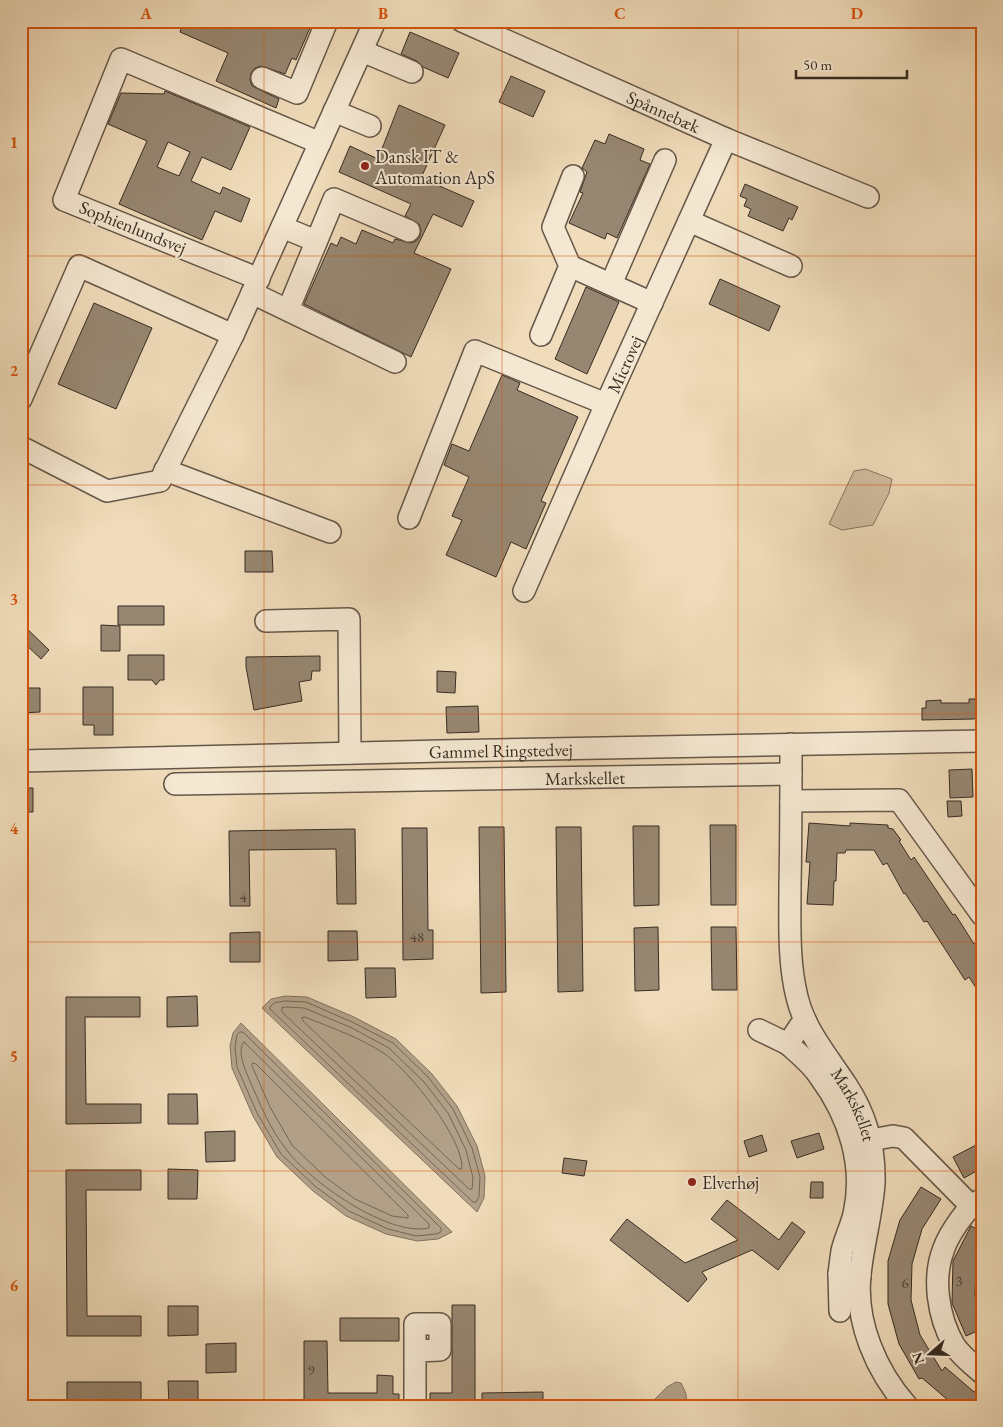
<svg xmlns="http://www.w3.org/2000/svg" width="1003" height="1427" viewBox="0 0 1003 1427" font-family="'EB Garamond',serif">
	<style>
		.green { fill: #d1bea0; stroke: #847462 }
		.water { fill: #b1a087; stroke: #80715f }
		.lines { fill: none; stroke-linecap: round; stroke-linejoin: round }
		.shore { stroke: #746655; stroke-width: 1 }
		.building { fill: #978772; stroke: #372b23; fill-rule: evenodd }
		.minor-casing { stroke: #655749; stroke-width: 24 }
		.minor { stroke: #f5e8d2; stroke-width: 21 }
		.grid { fill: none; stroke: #d6540e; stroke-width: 1; stroke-opacity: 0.55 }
		.poi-dot { fill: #8f2418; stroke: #f5e8d2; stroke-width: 2 }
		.labels { text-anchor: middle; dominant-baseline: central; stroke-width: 4; stroke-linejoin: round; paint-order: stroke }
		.number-label { font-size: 15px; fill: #4f4237 }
		.street-label { font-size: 18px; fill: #372b23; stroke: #f5e8d2 }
		.poi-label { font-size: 18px; fill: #372b23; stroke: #f5e8d2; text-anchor: start }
		.neatline { fill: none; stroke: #d6540e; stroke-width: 2 }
		.grid-label { font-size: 16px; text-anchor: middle; font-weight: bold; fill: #d6540e }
	</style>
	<rect width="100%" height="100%" fill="#f0dcba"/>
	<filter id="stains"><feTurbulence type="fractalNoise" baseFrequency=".004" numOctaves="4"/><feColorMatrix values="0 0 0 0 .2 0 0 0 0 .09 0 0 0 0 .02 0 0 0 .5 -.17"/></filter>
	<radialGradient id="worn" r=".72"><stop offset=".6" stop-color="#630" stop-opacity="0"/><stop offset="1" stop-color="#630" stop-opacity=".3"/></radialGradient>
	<path class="green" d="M865 469 892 479 889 493 873 525 842 530 829 524 854 471Z"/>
	<path class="water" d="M285 996 307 997 354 1017 396 1039 432 1074 457 1106 477 1146 485 1176 484 1198 477 1212 262 1008 271 999Z
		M241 1023 452 1232 438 1239 417 1241 386 1234 346 1216 313 1191 277 1157 253 1116 232 1068 230 1046 233 1033Z
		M676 1382 681 1383C685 1391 689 1397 684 1406H652V1402L667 1387Z"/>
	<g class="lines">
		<path class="shore" d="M285 1001 306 1002 352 1022 393 1043 428 1077 453 1109 472 1148 480 1177 479 1197 476 1202H473L270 1009V1007L274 1003Z
			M286 1007 304 1008 350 1027 389 1048 424 1082 448 1113 466 1150 473 1178 472 1189H469L282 1012V1008Z
			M305 1017C332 1028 361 1038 385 1054 409 1071 464 1139 462 1169H459L303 1021 302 1018Z
			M240 1032H243L441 1228V1232L436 1234 416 1236 388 1229 349 1211 316 1187 281 1154 257 1113 237 1067 235 1047 237 1035Z
			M244 1042 429 1224V1228C388 1237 309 1181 286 1149 270 1129 260 1104 250 1081 246 1072 236 1050 244 1042Z
			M253 1063 256 1064 408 1215V1218L392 1216 355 1199 325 1177 292 1145 270 1107 252 1066Z"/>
	</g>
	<path class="building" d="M184 21H313L296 60 292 58 285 74 261 66 255 68 251 73 250 80 252 86 279 99 276 108 216 81 228 53 180 32Z
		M410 32 459 53 448 78 423 67 417 61 401 54Z
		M511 76 545 91 533 117 499 102Z
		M165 91 250 127 231 170 202 157 191 181 220 194 223 187 250 199 241 222 215 211 202 240 119 204 147 141 108 124 121 93 164 94ZM168 142 190 152 179 176 157 167Z
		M399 105 445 125 421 178 474 201 462 227 433 214 414 253 451 269 411 357 304 304 331 243 337 246 341 237 356 244 362 230 393 243 395 239 411 243 416 241 420 236 421 230 419 224 405 216 411 204 339 172 350 146 378 159Z
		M609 134 644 149 640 160 650 164 617 238 607 233 605 239 569 223 583 193 580 192 587 172 582 168 595 140 605 144Z
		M745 184 798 207 792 220 789 218 783 231 748 216 751 209 744 206 747 199 740 196Z
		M720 279 780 306 769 331 709 304Z
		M586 287 619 302 587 374 555 359Z
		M94 303 152 328 116 409 58 384Z
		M502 375 520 383 517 390 578 417 541 501 546 503 526 549 511 542 496 577 446 555 462 520 452 516 469 477 444 465 452 444 469 451Z
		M245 551H272L273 572H245Z
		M118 606H164V625H118Z
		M21 623 49 650 41 659 21 640Z
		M101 625 120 626V651H101Z
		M128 655H164V680H160L156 685 152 680H128Z
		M320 656V671H312L311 680 299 682 302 701 254 710 246 667V657Z
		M437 671 456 672 455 693 437 692Z
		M83 687H113V735H94V725H83Z
		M21 688H40V712L21 713Z
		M969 699H981V715L974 719 922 720V708H926V701L941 700V703H969Z
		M478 706 479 732 447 733 446 707Z
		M972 769 973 797 950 798 949 770Z
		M21 788H33V812H21Z
		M947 801H961L962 816 948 817Z
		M809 823 850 826V823L888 825V828L893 829 901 840 899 841 911 860 914 857 953 915 955 914 974 944 976 943 982 952V997L969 977 965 980 927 921 924 922 905 893 904 894 887 863 883 865 874 850H846L845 853H837L836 881H834L833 905 807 904 810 862H806Z
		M710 825H736V905H711Z
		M633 826H659V905L634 906Z
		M479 827H504L506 992 481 993Z
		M556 827H581L583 991 558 992Z
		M402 828H427L428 930H433V959L403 960Z
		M355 829 356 904H337L336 849 249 850 250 906H230L229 831Z
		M658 927 659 990 635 991 634 928Z
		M711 927H736L737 990H712Z
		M328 931H357L358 960 328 961Z
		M260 932V962H230V933Z
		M365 968H395L396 997 366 998Z
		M197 996 198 1026 167 1027V997Z
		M66 997H140V1017H85L86 1104H141V1123L66 1124Z
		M168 1094H197L198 1124H168Z
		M235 1131V1161L206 1162 205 1132Z
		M819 1133 824 1149 797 1158 791 1141Z
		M762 1135 767 1151 749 1157 744 1141Z
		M982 1142V1168L964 1178 953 1157Z
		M564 1158 587 1161 584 1176 562 1173Z
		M168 1169 198 1170 197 1199H168Z
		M66 1170H141V1190H86L87 1316H141V1336H67Z
		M811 1182H823V1198H810Z
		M921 1187 941 1199 922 1229 912 1264 911 1300 920 1335 942 1371 945 1367 973 1391 982 1396V1406H955L922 1378 919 1379 899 1344 888 1304V1261L900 1220Z
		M727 1200 779 1240 792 1222 805 1232 778 1270 752 1250 702 1272 707 1279 688 1302 610 1240 627 1219 685 1263 738 1240 711 1219Z
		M971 1226 982 1232V1255L976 1266 975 1296 982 1313V1329L966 1336 952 1303 953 1261Z
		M452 1305H475V1401H453V1406H430V1393H452Z
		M168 1306H198V1335L168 1336Z
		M340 1318H399V1341H340Z
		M304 1341H327L328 1393H377V1375L393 1376V1394H399V1406H304Z
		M236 1343V1372L206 1373V1344Z
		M168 1381H198V1406H169Z
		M67 1382H141V1402L87 1401V1406H67Z
		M543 1392V1406H482V1393Z"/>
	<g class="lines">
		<g class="minor-casing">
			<g id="minor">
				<path id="s1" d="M462 21 726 139 868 197"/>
				<path d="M362 51 412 72"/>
				<path d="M262 78 297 93 327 21"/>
				<path d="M334 111 370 126"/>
				<path d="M689 221 791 266"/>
				<path d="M282 227 316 241"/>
				<path d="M570 266 652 303"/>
				<path d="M259 279 64 200 121 59 320 143"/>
				<path d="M611 284 665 160"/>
				<path d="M252 293 395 362"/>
				<path d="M288 310 334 199 409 231"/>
				<path d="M541 335 570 266 553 227 573 176"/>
				<path d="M21 399 79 266 233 335"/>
				<path d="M21 447 107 491 160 481 233 335 375 21"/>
				<path d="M165 470 330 532"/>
				<path d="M409 518 475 351 606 404"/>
				<path id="s2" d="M524 591 606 404 726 139"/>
				<path d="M266 621 349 619 350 753"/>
				<path id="s3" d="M791 744C791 791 791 837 790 884 790 921 788 961 797 997 805 1031 829 1058 847 1086 866 1115 875 1149 874 1183 872 1214 863 1244 860 1275 855 1322 876 1371 907 1406"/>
				<path id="s4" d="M21 761 441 751 982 741"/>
				<path id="s5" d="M175 784 791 774"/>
				<path d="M791 801 899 800 982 915"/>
				<path d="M806 1022 800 1026 788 1044C799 1054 812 1064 820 1077 849 1116 865 1166 854 1214 851 1227 845 1238 842 1251 841 1258 840 1266 839 1274L860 1276"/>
				<path d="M759 1030 788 1044"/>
				<path d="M871 1140 893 1136 904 1138 971 1206 982 1199"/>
				<path d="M971 1206C960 1219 950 1232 944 1248 932 1278 938 1317 954 1345 961 1356 972 1364 982 1373"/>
				<path d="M839 1274 840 1311"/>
				<path d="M415 1406V1324H440V1350L415 1351"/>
			</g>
		</g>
		<use href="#minor" class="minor"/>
	</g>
	<path class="grid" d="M264 21V1406M502 21V1406M738 21V1406M21 256H982M21 485H982M21 714H982M21 942H982M21 1171H982"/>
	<g class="poi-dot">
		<circle cx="365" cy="166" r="5"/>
		<circle cx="692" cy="1182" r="5"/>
	</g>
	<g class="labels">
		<g class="number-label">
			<text x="243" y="896">4</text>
			<text x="417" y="936">48</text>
			<text x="959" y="1280">3</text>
			<text x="905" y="1282">6</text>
			<text x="311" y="1369">9</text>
		</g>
		<g class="street-label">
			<text stroke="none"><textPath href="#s1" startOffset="221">Spånnebæk</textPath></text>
			<text transform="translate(133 227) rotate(22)">Sophienlundsvej</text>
			<text stroke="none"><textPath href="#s2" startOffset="248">Microvej</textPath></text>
			<text stroke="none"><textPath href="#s4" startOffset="480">Gammel Ringstedvej</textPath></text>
			<text stroke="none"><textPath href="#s5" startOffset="410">Markskellet</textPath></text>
			<text stroke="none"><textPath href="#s3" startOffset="376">Markskellet</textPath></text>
		</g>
		<g class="poi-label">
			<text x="375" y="156">Dansk IT &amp;<tspan x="375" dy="21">Automation ApS</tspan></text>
			<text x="702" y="1182">Elverhøj</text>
		</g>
	</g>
	<rect width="1003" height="1427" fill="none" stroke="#f0dcba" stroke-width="55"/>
	<g transform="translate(930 1354) rotate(250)" stroke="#f5e8d2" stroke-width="4" paint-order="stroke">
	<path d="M0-4L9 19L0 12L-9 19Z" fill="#372b23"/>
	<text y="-8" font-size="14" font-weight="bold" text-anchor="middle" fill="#372b23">N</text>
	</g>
	<path d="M796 70v8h111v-8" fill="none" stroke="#372b23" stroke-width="2.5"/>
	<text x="803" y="70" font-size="15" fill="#372b23" stroke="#f5e8d2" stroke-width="4" paint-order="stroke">50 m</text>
	<rect x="28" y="28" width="948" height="1372" class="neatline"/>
	<g class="grid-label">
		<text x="146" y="19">A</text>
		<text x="383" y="19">B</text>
		<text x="620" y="19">C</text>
		<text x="857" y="19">D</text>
		<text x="14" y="148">1</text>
		<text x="14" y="376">2</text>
		<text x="14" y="605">3</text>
		<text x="14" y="834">4</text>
		<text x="14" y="1062">5</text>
		<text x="14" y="1291">6</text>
	</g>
	<rect width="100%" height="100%" filter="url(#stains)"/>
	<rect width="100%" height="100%" fill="url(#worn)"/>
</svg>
